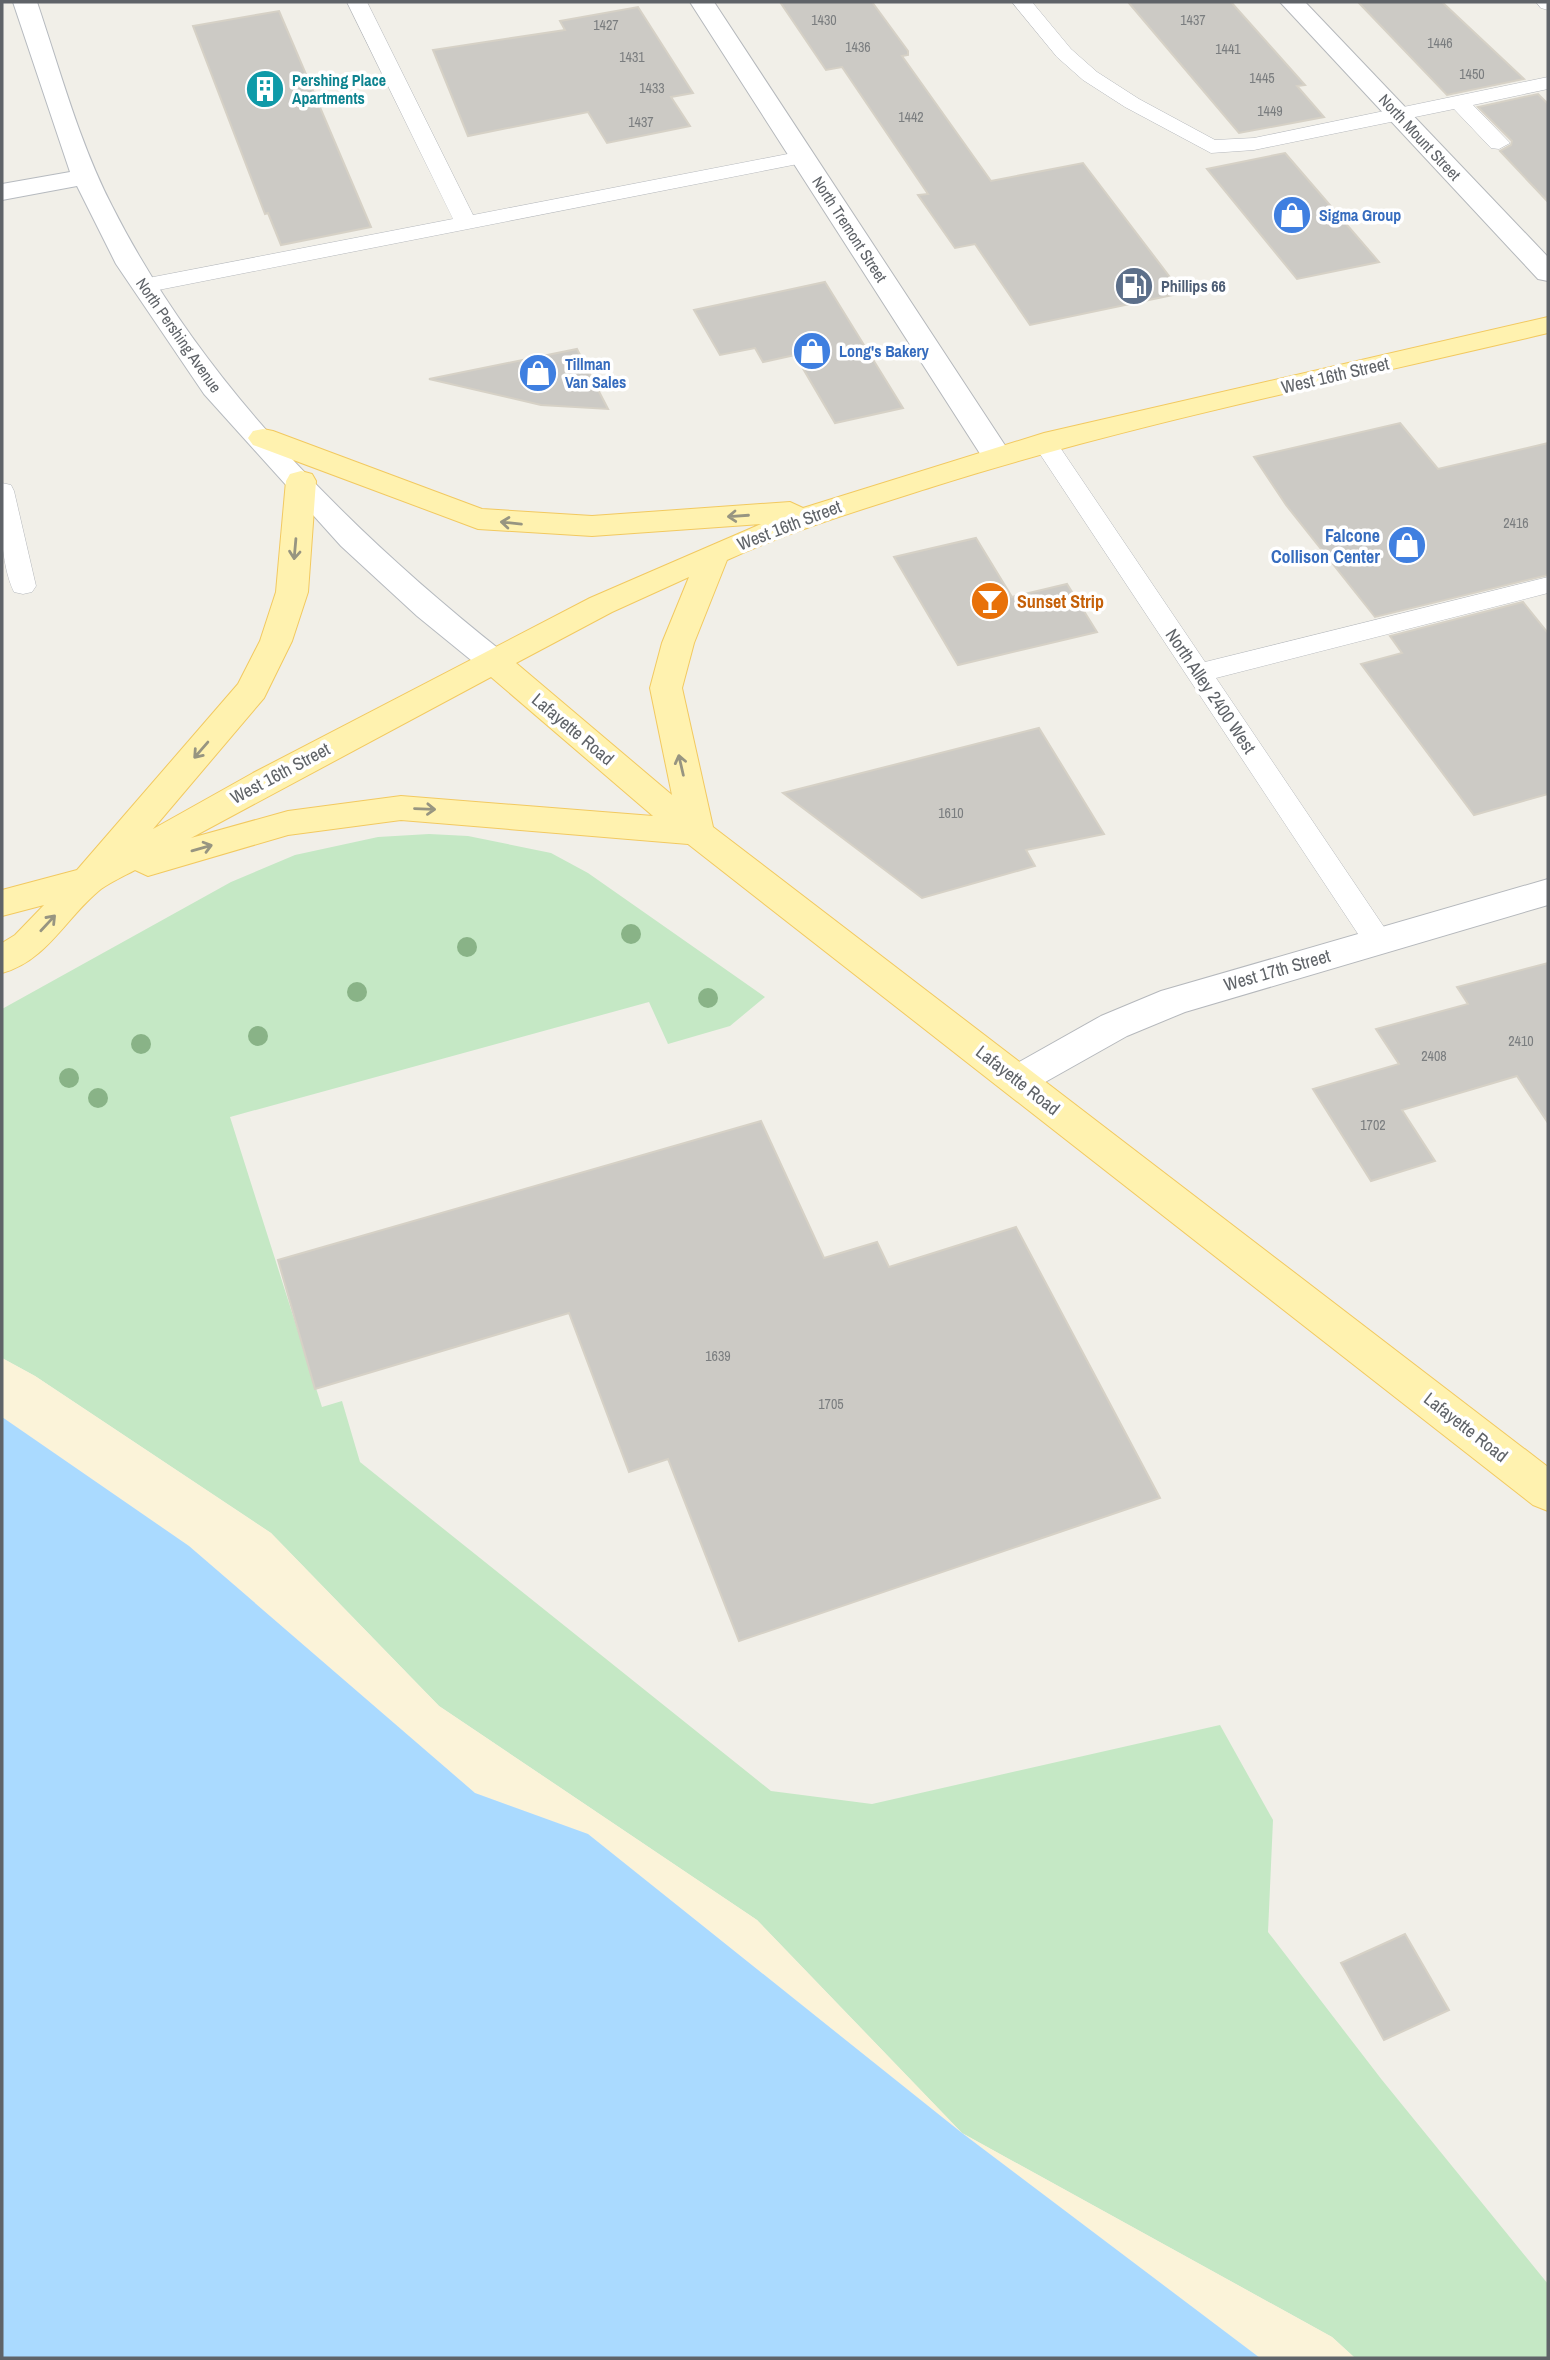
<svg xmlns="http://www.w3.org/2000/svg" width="1550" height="2360" viewBox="0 0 1550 2360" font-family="'Archivo Narrow',sans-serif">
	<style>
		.green { fill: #c5e8c5 }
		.sand { fill: #fbf3d9 }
		.water { fill: #aadaff }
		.building { fill: #cccac5; stroke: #d6d1c6; stroke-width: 2 }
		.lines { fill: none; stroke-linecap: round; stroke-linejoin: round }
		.lane-casing { stroke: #b5b8bc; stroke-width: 1 }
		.street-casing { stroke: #b5b8bc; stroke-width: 2 }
		.secondary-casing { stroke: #b6babf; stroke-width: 2 }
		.primary-casing { stroke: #f2c960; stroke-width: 2 }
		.lane { fill: #fff; fill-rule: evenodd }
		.street { fill: #fff; fill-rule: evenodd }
		.secondary { fill: #fff; fill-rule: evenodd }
		.primary { fill: #fff2af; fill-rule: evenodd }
		.tree { fill: #89b387 }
		.oneway { stroke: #979581 }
		.labels { text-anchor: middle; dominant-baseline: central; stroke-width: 7; stroke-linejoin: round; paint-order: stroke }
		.number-label { font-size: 14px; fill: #7a7d7f }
		.far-culture-label { font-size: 16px; font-weight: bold; fill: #0d838f; stroke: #fff; text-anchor: start }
		.far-street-label { font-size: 16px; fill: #5f6368; stroke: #fff }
		.far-shop-label { font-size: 16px; font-weight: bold; fill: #366cbe; stroke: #fff; text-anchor: start }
		.far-service-label { font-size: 16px; font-weight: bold; fill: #4e5e75; stroke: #fff; text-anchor: start }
		.street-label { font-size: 18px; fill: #5f6368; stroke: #fff }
		.shop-label { font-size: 18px; font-weight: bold; fill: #366cbe; stroke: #fff; text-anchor: end }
		.food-label { font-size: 18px; font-weight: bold; fill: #c56008; stroke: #fff; text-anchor: start }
	</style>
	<rect width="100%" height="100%" fill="#f1efe8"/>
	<path class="green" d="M429 834 468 836 551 853 588 873 765 997 730 1026 668 1044 649 1002 230 1117 322 1407 342 1401 360 1462 771 1791 872 1804 1220 1725 1273 1820 1268 1932 1382 2080 1548 2284V2358H1355L1332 2337 962 2133 757 1920 439 1706 271 1533 35 1376 2 1358V1009L231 882 295 855 378 837Z"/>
	<path class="sand" d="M2 1358 35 1376 271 1533 439 1706 757 1920 962 2133 1332 2337 1355 2358H1260L962 2133 588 1834 475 1793 189 1546 2 1417Z"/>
	<path class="water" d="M2 1417 189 1546 475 1793 588 1834 962 2133 1260 2358H2Z"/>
	<path class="building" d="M780 2H872L908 51V55L902 56 991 181 1083 163 1182 293 1030 325 975 244 955 248 918 195 928 194 842 67 826 70Z
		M1128 2H1231L1305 85 1297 86 1324 117 1239 133Z
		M1358 2H1442L1524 79 1447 95Z
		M638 7 693 93 671 97 690 126 607 143 588 112 468 136 433 50 565 30 560 21Z
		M279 11 371 227 281 245 268 213 265 214 193 26Z
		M1538 94 1548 104V202L1500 151 1511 145 1512 141 1478 107Z
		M1285 153 1379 262 1297 279 1207 169Z
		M825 282 903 408 835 423 795 355 763 362 755 348 720 355 694 310Z
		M577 349 608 409 541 405 429 379Z
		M1400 423 1438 469 1548 443V575L1375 617 1286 505 1254 457Z
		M976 538 1012 597 1067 584 1097 632 958 665 894 557Z
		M1523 602 1548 633V794L1474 815 1361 664 1402 653 1390 636Z
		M1039 728 1104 834 1026 850 1035 866 922 898 783 793Z
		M1548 963V1123L1517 1076 1402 1110 1435 1161 1371 1181 1313 1089 1399 1064 1376 1029 1468 1004 1457 987Z
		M761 1121 824 1258 877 1242 889 1267 1016 1227 1160 1498 739 1641 668 1459 629 1472 569 1313 315 1389 278 1260Z
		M1405 1934 1449 2010 1384 2040 1341 1963Z"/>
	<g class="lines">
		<g class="lane-casing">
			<path id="lane" d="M347 2H367L473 215 803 151 814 157 803 163 143 293 135 291 132 286 135 281 143 279 453 219Z
				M1012 2H1032L1071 49 1097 72 1139 99 1215 140 1254 138 1548 77V89L1473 105 1510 143 1499 149 1491 148 1454 109 1254 150 1211 153 1125 107 1083 80 1057 57Z
				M1536 2H1548V10L1541 8Z
				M1044 434 1053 437 1205 662 1548 577V593L1216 678 1388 933 1393 941 1388 949 1378 952 1368 949 1032 442 1035 437Z
				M2 483 11 485 14 491 36 586 32 592 23 594 14 592C0 563 0 515 2 483Z"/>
		</g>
		<g class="street-casing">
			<path id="street" d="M690 2H714L1012 456 1008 463 997 465 986 463Z
				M1280 2H1305L1548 257V281L1538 279Z
				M1548 879V905L1185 1012 1127 1036 1031 1090 1018 1095 1005 1090 999 1080 1005 1070 1101 1016 1161 991Z"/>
		</g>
		<g class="secondary-casing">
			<path id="secondary" d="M13 2H37C60 70 79 142 112 206 201 382 351 532 504 653L509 661 504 669 493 672 482 669 417 616 341 546 204 394 116 264 77 186 2 200V184L70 172Z"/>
		</g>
		<g class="primary-casing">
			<path id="primary" d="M1548 317V333C1342 382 1134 423 932 487 863 509 793 530 727 560L694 643 682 688 713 827 1548 1467V1511L1533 1505 688 844 401 820 288 835 148 876 135 870C124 876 111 882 101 889 66 917 47 961 2 973V943L15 935 44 905 2 916V890L77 870 238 684 260 641 276 592 286 481 290 474 301 471 312 474 316 481 308 592 292 641 264 698 153 829 253 773 590 598 761 524 592 536 478 529 253 445 248 438 253 431 263 429 273 431 482 509 592 516 790 502 803 508 1044 433ZM689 577 662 643 650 688 672 795 516 663 612 612ZM491 677 653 816 401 796 288 811 191 838Z"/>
		</g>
		<use href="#lane" class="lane"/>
		<use href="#street" class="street"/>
		<use href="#secondary" class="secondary"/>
		<use href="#primary" class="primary"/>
	</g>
	<g class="tree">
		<circle cx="631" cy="934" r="10"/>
		<circle cx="467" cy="947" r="10"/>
		<circle cx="357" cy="992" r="10"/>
		<circle cx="708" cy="998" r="10"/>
		<circle cx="258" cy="1036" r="10"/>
		<circle cx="141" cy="1044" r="10"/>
		<circle cx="69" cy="1078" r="10"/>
		<circle cx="98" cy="1098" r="10"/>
	</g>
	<defs><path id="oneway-shaft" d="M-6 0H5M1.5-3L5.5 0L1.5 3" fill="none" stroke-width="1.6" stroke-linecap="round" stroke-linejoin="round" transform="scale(1.75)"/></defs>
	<g class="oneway">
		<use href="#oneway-shaft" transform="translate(738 516) rotate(176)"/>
		<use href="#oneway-shaft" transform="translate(511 523) rotate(-174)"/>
		<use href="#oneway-shaft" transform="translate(295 549) rotate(95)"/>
		<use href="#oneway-shaft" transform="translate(201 750) rotate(131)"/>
		<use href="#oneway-shaft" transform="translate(681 765) rotate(-103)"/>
		<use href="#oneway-shaft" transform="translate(425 809) rotate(2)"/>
		<use href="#oneway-shaft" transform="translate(202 848) rotate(-16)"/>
		<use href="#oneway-shaft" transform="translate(48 923) rotate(-47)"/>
	</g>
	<defs>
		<g id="building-disc" transform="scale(2.0125)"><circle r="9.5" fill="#0f9aa8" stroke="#fff"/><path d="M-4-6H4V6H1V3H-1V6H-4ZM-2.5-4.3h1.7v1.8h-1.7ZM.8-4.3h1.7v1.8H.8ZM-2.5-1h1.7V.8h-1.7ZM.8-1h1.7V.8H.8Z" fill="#fff"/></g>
		<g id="shop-disc" transform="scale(2.0125)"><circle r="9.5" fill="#3f7fe0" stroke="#fff"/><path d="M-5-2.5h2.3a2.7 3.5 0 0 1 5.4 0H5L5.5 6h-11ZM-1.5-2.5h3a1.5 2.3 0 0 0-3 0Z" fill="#fff"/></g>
		<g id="fuel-disc" transform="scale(2.0125)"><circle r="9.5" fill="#5c6f8a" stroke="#fff"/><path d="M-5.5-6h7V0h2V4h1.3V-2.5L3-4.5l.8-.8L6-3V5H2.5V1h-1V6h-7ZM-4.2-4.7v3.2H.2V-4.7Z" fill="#fff"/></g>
		<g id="bar-disc" transform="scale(2.0125)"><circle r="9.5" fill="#e8710a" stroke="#fff"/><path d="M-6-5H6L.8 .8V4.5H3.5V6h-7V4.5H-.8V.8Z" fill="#fff"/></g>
	</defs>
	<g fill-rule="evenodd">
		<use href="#building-disc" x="265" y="89"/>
		<use href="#shop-disc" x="1292" y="215"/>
		<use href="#fuel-disc" x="1134" y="286"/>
		<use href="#shop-disc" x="812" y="351"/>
		<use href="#shop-disc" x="538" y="373"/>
		<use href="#shop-disc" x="1407" y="545"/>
		<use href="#bar-disc" x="990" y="601"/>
	</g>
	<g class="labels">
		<g class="number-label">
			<text x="824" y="20">1430</text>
			<text x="1193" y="20">1437</text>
			<text x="606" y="25">1427</text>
			<text x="1440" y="43">1446</text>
			<text x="858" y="47">1436</text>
			<text x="1228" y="49">1441</text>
			<text x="632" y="57">1431</text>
			<text x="1472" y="74">1450</text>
			<text x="1262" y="78">1445</text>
			<text x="652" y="88">1433</text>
			<text x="1270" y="111">1449</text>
			<text x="911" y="117">1442</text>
			<text x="641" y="122">1437</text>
			<text x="1516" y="523">2416</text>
			<text x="951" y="813">1610</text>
			<text x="1521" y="1041">2410</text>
			<text x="1434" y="1056">2408</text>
			<text x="1373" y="1125">1702</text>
			<text x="718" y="1356">1639</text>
			<text x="831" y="1404">1705</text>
		</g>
		<g class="far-culture-label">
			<text x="292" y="80">Pershing Place<tspan x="292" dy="18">Apartments</tspan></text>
		</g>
		<g class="far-street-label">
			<text transform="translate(1420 137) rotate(47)">North Mount Street</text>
			<text transform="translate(850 229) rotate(57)">North Tremont Street</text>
			<text transform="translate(179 335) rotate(55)">North Pershing Avenue</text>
		</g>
		<g class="far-shop-label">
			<text x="1319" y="215">Sigma Group</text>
			<text x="839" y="351">Long's Bakery</text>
			<text x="565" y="364">Tillman<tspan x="565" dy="18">Van Sales</tspan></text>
		</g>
		<g class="far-service-label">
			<text x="1161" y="286">Phillips 66</text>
		</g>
		<g class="street-label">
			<text transform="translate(1335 375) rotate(-13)">West 16th Street</text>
			<text transform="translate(789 525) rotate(-21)">West 16th Street</text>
			<text transform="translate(1211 691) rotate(56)">North Alley 2400 West</text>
			<text transform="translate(573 729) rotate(40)">Lafayette Road</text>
			<text transform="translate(280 773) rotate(-28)">West 16th Street</text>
			<text transform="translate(1277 970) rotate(-16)">West 17th Street</text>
			<text transform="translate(1018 1080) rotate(38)">Lafayette Road</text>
			<text transform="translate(1466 1427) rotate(38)">Lafayette Road</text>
		</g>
		<g class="shop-label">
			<text x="1380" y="535">Falcone<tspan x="1380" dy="21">Collison Center</tspan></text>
		</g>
		<g class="food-label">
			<text x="1017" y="601">Sunset Strip</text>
		</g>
	</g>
	<rect width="1550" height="2360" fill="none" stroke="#5f6368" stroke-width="7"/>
</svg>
